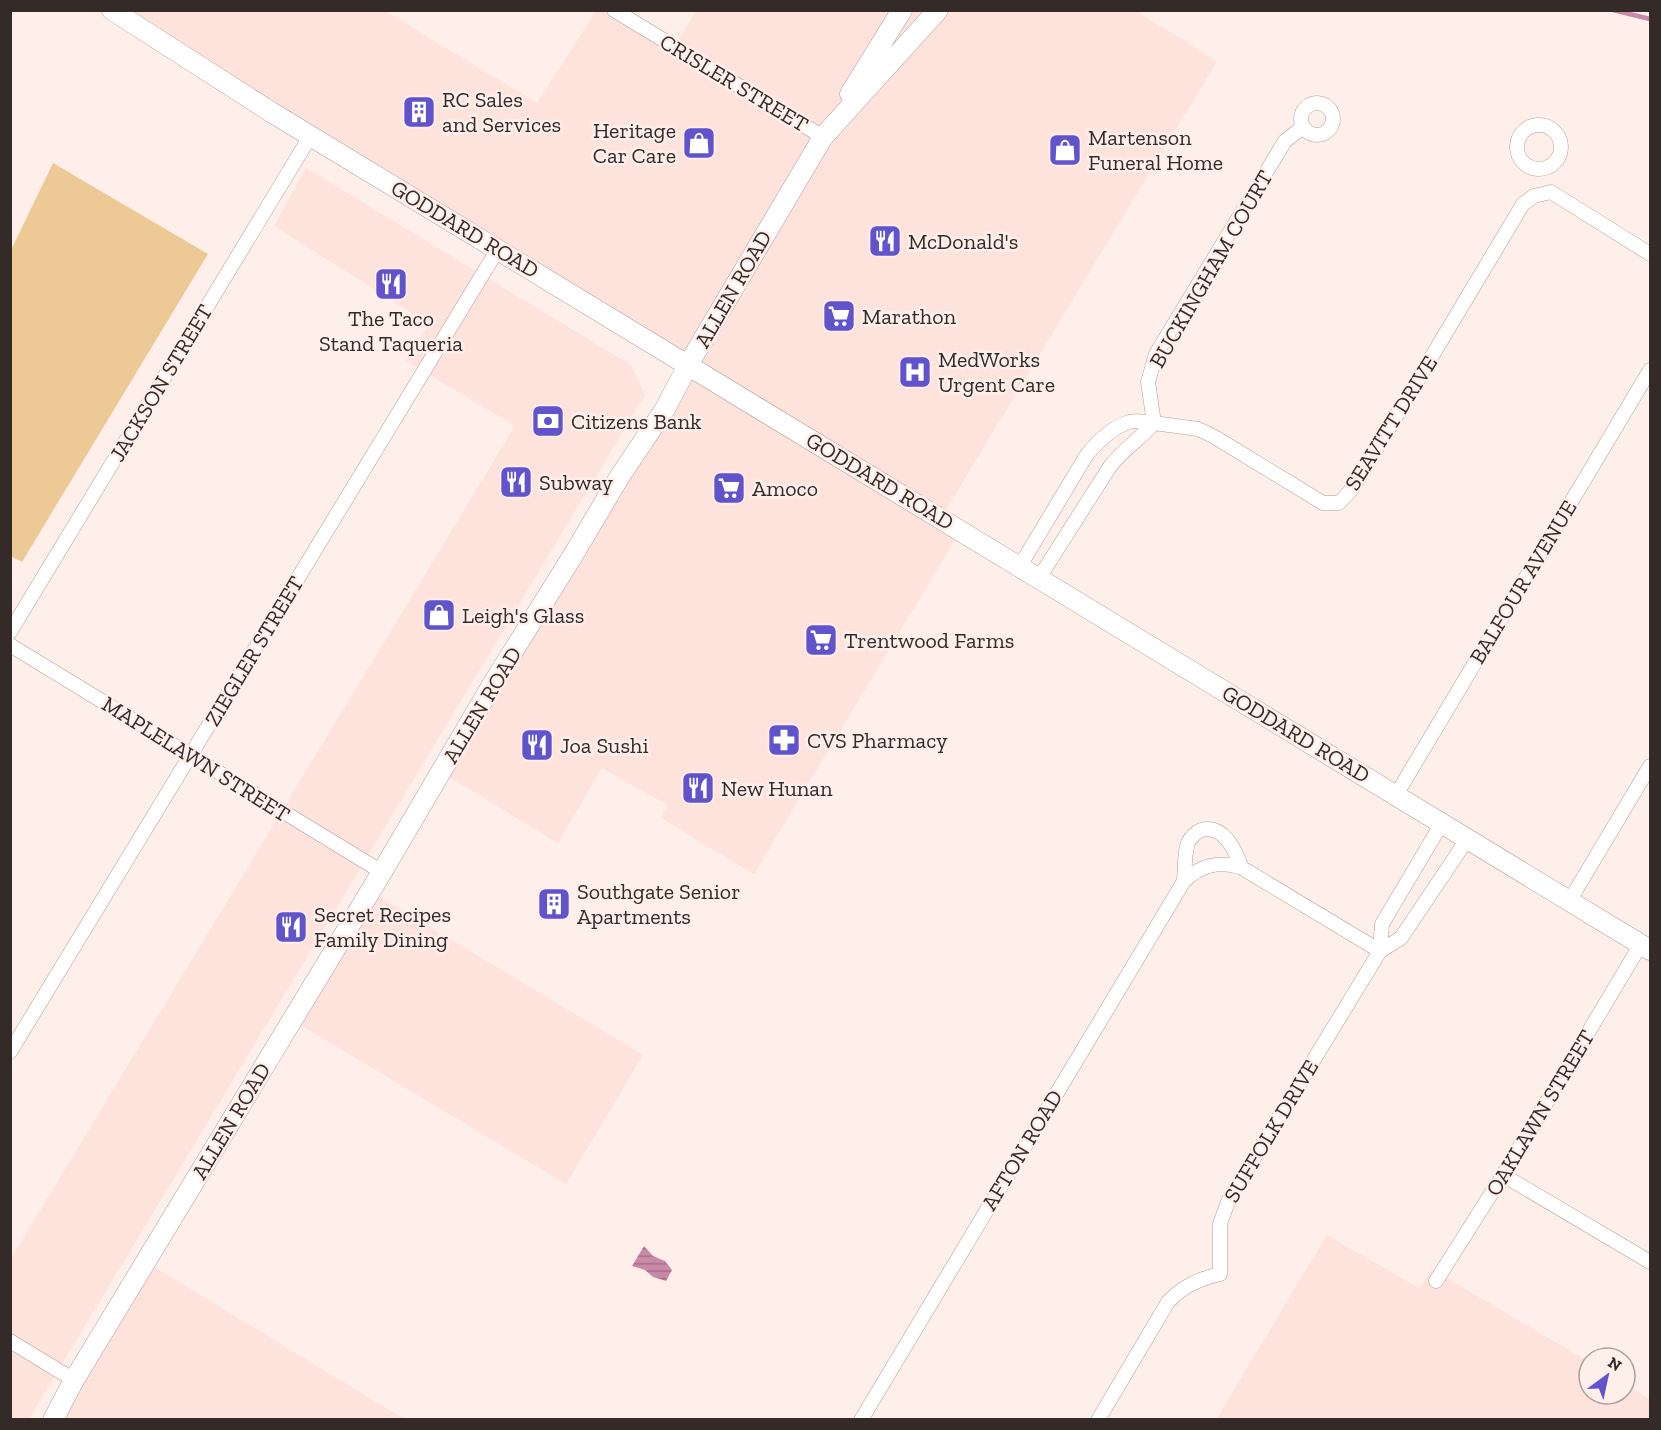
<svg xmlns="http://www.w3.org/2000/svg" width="1661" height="1430" viewBox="0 0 1661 1430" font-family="'Zilla Slab',serif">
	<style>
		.built { fill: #fee2dc }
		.green { fill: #ecc995 }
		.water { fill: url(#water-rules) }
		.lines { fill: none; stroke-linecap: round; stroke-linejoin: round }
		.stream { stroke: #c989a7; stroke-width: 4.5 }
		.street-casing { stroke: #b29a94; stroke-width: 15 }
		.secondary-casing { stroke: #b29a94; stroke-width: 21 }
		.street { stroke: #fff; stroke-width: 14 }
		.secondary { stroke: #fff; stroke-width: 20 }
		.labels { text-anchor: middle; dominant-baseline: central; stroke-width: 5; stroke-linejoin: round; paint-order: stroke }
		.street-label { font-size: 22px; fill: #342a28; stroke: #ffefeb }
		.poi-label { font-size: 22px; fill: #342a28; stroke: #ffefeb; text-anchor: start }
	</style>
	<defs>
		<pattern id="water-rules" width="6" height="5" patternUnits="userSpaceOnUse" patternTransform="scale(1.5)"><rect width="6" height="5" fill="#c989a7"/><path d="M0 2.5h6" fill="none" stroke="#a47088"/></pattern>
	</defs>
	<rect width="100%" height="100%" fill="#ffefeb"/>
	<path class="built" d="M112 11H385L537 103 596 11H614L674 47 696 11H1136L1217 61 941 518 961 530 754 874 661 818 667 805 602 768 558 843 441 772 688 365Z
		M306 168 631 365 645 395 29 1419H11L10 1260 515 426 406 361 429 324 274 226Z
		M370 891 643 1055 566 1184 292 1020Z
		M1327 1235 1419 1288 1432 1269 1589 1362V1394H1625V1384L1650 1399V1420H1216Z
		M146 1262 404 1419 53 1420Z"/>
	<path class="green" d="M53 163 208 254 22 562 10 556 11 250Z"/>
	<path class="water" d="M644 1246 653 1256 665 1261 672 1270 666 1281 653 1277 645 1270 632 1266Z"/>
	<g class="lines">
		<path class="stream" d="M1613 10 1650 19"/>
		<g class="street-casing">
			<path id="street" d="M614 10 823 137
				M1301 119a16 16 0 1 1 32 0a16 16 0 1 1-32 0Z
				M1517 147a22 22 0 1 1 44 0a22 22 0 1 1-44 0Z
				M1303 127 1285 141 1156 354 1148 382 1154 423 1198 429 1213 436 1323 503H1339L1353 488 1523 204 1534 196 1551 192 1650 254
				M1020 566 1086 456C1097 442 1111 428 1129 422 1136 420 1146 422 1154 423 1139 440 1122 450 1109 468L1039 578
				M10 632 311 135
				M10 645 382 872
				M1396 795 1650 370
				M1184 881C1185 869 1184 855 1188 843 1190 838 1196 832 1201 830 1224 824 1235 850 1242 868
				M1570 900 1650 766
				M1380 951 1382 924 1442 823
				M10 1052 498 249
				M1503 1175 1650 1262
				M1436 1281 1503 1175 1641 944
				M10 1341 74 1380
				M861 1420 1184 881C1201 865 1219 860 1242 868L1380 951
				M1098 1420 1168 1302C1183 1286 1199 1279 1220 1274V1224L1229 1199 1380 951 1401 938 1468 838"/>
		</g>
		<g class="secondary-casing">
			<path id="secondary" d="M112 10 271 112 1650 950
				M850 94 902 10
				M53 1420 74 1380 382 872 492 685 572 557 620 476 665 409 688 365 823 137 938 10"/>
		</g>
		<use href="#street" class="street"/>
		<use href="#secondary" class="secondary"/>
	</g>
	<defs>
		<g id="building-square" transform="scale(1.725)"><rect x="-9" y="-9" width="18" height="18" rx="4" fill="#6053cc" stroke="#ffefeb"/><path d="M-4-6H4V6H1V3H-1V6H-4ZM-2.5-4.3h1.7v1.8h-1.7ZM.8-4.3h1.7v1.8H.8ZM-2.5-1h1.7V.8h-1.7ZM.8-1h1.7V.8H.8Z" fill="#fff"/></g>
		<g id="shop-square" transform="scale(1.725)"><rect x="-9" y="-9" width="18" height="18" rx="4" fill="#6053cc" stroke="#ffefeb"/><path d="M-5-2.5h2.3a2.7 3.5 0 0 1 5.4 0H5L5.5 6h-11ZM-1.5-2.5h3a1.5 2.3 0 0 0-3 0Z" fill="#fff"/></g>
		<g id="restaurant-square" transform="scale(1.725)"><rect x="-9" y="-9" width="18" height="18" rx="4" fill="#6053cc" stroke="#ffefeb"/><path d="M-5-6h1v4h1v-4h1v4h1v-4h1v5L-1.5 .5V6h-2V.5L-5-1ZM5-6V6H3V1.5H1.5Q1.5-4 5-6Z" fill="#fff"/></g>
		<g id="supermarket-square" transform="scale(1.725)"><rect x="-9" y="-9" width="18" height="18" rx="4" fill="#6053cc" stroke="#ffefeb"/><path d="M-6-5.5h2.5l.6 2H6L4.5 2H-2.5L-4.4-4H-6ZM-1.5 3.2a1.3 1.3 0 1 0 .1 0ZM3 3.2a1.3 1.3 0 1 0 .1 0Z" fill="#fff"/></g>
		<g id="hospital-square" transform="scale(1.725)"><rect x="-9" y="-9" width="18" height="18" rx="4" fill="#6053cc" stroke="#ffefeb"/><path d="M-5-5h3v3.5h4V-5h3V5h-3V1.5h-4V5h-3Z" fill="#fff"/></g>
		<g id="bank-square" transform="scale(1.725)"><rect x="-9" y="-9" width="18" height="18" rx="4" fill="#6053cc" stroke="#ffefeb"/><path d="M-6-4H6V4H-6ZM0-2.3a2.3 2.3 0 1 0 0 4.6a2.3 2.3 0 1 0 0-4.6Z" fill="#fff"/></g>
		<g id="pharmacy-square" transform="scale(1.725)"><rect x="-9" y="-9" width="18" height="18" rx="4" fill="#6053cc" stroke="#ffefeb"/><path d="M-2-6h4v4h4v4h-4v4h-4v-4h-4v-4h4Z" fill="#fff"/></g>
	</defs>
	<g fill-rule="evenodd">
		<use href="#building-square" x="419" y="112"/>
		<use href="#shop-square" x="699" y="143"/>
		<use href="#shop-square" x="1065" y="150"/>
		<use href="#restaurant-square" x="885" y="241"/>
		<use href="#restaurant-square" x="391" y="284"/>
		<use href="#supermarket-square" x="839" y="316"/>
		<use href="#hospital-square" x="915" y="372"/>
		<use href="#bank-square" x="548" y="421"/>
		<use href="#restaurant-square" x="516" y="482"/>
		<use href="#supermarket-square" x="729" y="488"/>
		<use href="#shop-square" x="439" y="615"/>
		<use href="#supermarket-square" x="821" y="640"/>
		<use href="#pharmacy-square" x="784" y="740"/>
		<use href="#restaurant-square" x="537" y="745"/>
		<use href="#restaurant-square" x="698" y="788"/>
		<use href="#building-square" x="554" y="904"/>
		<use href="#restaurant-square" x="291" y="927"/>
	</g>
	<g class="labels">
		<g class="street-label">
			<text transform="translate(734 83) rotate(31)">CRISLER STREET</text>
			<text transform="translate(465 229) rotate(31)">GODDARD ROAD</text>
			<text transform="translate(1211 269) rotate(-60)">BUCKINGHAM COURT</text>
			<text transform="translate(733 289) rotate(-60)">ALLEN ROAD</text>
			<text transform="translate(161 383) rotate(-59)">JACKSON STREET</text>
			<text transform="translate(1391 423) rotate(-58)">SEAVITT DRIVE</text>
			<text transform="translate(880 481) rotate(31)">GODDARD ROAD</text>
			<text transform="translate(1523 582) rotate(-59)">BALFOUR AVENUE</text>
			<text transform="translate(254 651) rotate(-59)">ZIEGLER STREET</text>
			<text transform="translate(482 705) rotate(-59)">ALLEN ROAD</text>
			<text transform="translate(1296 734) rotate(31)">GODDARD ROAD</text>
			<text transform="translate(196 759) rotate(32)">MAPLELAWN STREET</text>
			<text transform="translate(1540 1113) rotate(-59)">OAKLAWN STREET</text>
			<text transform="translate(231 1121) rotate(-59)">ALLEN ROAD</text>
			<text transform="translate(1271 1131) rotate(-59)">SUFFOLK DRIVE</text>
			<text transform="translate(1022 1150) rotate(-59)">AFTON ROAD</text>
		</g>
		<g class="poi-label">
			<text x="442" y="99">RC Sales<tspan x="442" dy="25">and Services</tspan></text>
			<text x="676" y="130" text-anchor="end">Heritage<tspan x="676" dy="25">Car Care</tspan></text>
			<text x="1088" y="137">Martenson<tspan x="1088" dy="25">Funeral Home</tspan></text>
			<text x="908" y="241">McDonald's</text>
			<text x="862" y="316">Marathon</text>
			<text x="391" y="318" text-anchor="middle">The Taco<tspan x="391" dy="25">Stand Taqueria</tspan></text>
			<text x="938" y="359">MedWorks<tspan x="938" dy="25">Urgent Care</tspan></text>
			<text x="571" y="421">Citizens Bank</text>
			<text x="539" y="482">Subway</text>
			<text x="752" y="488">Amoco</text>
			<text x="462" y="615">Leigh's Glass</text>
			<text x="844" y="640">Trentwood Farms</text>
			<text x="807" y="740">CVS Pharmacy</text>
			<text x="560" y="745">Joa Sushi</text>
			<text x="721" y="788">New Hunan</text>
			<text x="577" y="891">Southgate Senior<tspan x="577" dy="25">Apartments</tspan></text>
			<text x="314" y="914">Secret Recipes<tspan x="314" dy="25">Family Dining</tspan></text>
		</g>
	</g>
	<rect width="1661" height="1430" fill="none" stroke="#342a28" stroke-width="24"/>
	<g transform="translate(1607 1376) rotate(33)"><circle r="28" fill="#ffefeb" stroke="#aea09d" stroke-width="1.5"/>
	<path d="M0-4.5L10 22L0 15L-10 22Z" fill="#6053cc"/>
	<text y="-9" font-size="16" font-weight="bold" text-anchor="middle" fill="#342a28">N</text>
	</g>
</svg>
